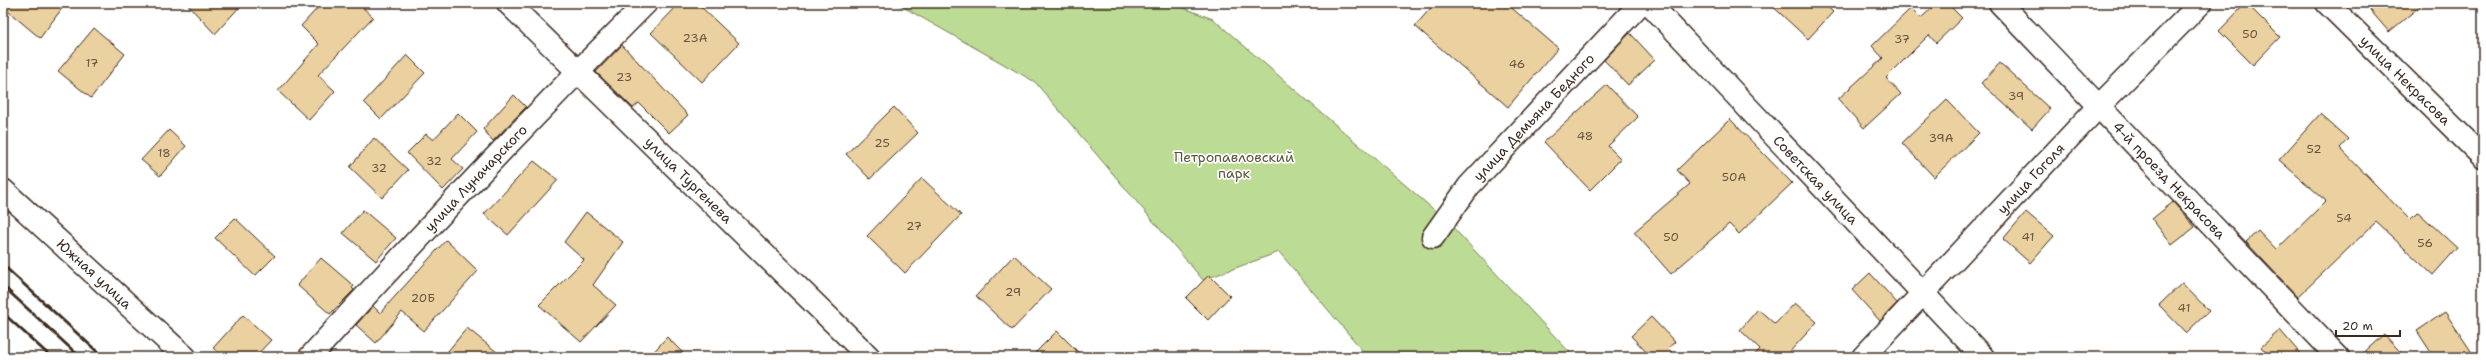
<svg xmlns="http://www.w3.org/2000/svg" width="2486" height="360" viewBox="0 0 2486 360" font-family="'Shantell Sans',sans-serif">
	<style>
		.green { fill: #bcdb94; stroke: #7c8259 }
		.building { fill: #ebd0a0; stroke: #3b2a1e }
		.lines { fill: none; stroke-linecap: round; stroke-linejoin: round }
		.minor-casing { stroke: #3b2a1e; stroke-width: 25 }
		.minor { stroke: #fff; stroke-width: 22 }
		.rail { stroke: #3b2a1e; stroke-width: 3 }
		.labels { text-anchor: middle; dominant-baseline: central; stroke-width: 3.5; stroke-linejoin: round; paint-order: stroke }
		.number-label { font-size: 12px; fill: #67543e }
		.street-label { font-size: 14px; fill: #3b2a1e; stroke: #fff }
		.park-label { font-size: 14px; fill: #5b563c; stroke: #fff }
	</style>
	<rect width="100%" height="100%" fill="#fff"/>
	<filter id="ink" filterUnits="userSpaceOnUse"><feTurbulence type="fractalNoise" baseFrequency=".025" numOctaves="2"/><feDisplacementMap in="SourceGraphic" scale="8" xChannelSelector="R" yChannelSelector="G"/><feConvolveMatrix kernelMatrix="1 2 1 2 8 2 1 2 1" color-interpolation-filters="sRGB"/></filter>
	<g filter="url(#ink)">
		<path class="green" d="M896 3H1170L1213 19 1447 221 1574 357H1368L1279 252 1203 280 1035 82Z"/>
		<path class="building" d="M3 3H66L40 38 3 7Z
			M186 3H243L215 34Z
			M322 3H358L373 17 318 75 335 91 309 120 278 91 319 44 301 26Z
			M680 3H697L739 43 702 82 651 33Z
			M1435 3H1506L1558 48 1508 107 1415 26Z
			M1769 3H1823L1833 12 1808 39Z
			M1937 3H1947L1962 18 1936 43 1929 35 1886 78 1901 94 1864 128 1838 99 1883 58 1872 46 1911 8 1921 18Z
			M2246 3 2280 37 2253 65 2219 31Z
			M2364 3H2424L2389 32Z
			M94 28 125 54 91 98 58 71Z
			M1630 33 1655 60 1628 85 1604 60Z
			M622 45 688 115 669 133 639 103 633 108 596 72Z
			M407 55 425 73 381 119 364 102Z
			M2000 63 2050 109 2032 129 1981 83Z
			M1607 85 1638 117 1608 146 1621 159 1590 190 1544 142Z
			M514 95 526 107 493 141 483 129Z
			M1947 100 1979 133 1934 177 1902 143Z
			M894 107 918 133 870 179 846 154Z
			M458 113 477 132 452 159 463 169 443 190 407 153 426 134 433 140Z
			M2320 114 2348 139 2340 148 2410 220 2418 212 2457 248 2433 275 2376 222 2298 297 2246 242 2258 231 2276 250 2326 201 2279 160Z
			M1730 119 1792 183 1739 234 1729 224 1671 274 1634 232 1690 184 1677 170Z
			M169 130 186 146 160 176 141 160Z
			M374 138 408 170 382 198 350 167Z
			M534 161 558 180 508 235 484 214Z
			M922 178 961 215 905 273 867 236Z
			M2173 202 2195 227 2172 245 2152 219Z
			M363 210 396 238 376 261 343 233Z
			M586 212 623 242 593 285 616 305 581 342 539 305 584 260 564 242Z
			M2026 212 2054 236 2030 263 2003 239Z
			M235 218 275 256 255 276 215 238Z
			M446 240 478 271 424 331 402 312 376 343 356 325 373 306 380 313Z
			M1014 255 1051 289 1012 330 976 296Z
			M321 258 354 286 352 288 354 290 330 314 297 285Z
			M1870 273 1897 303 1880 321 1852 290Z
			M1209 275 1230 296 1208 320 1186 298Z
			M2182 283 2209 311 2186 333 2159 305Z
			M1795 303 1817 322 1785 357H1753L1760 349 1740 330 1758 309 1775 324Z
			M2445 312 2475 357H2434L2417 331Z
			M243 315 271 340 255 357H223L213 348Z
			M1651 317 1675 342 1668 348 1677 357H1651L1631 336Z
			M467 328 503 357H443Z
			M2280 330 2303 357H2270L2261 347Z
			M1057 331 1083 357H1031Z
			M2384 334 2405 357H2359Z
			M667 337 687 357H649Z"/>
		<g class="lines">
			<g class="minor-casing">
				<g id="minor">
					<path id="s1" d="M508 3 869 357"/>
					<path id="s2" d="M1649 3 1983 357"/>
					<path id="s3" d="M2000 3 2338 357"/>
					<path id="s4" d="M2327 3 2483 157"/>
					<path id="s5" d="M3 190 185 357"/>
					<path id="s6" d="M1433 237 1469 186 1641 3"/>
					<path id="s7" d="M310 357C419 236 531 118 646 3"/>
					<path id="s8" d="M1863 357 2098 107 2201 3"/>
				</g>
			</g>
			<use href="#minor" class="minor"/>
			<path class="rail" d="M3 265 103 357
				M3 286 80 357
				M3 313 51 357
				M3 351 11 357"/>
		</g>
	</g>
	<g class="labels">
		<g class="number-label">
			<text x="2250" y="34">50</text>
			<text x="695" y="38">23А</text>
			<text x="1902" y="39">37</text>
			<text x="92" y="63">17</text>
			<text x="1517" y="64">46</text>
			<text x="624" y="77">23</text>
			<text x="2016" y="96">39</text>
			<text x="1585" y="136">48</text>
			<text x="1941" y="138">39А</text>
			<text x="882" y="143">25</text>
			<text x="2314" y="149">52</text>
			<text x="164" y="153">18</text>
			<text x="434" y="161">32</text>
			<text x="379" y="168">32</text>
			<text x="1734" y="177">50А</text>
			<text x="2344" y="218">54</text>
			<text x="914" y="226">27</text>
			<text x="1671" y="237">50</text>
			<text x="2028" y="237">41</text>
			<text x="2425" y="243">56</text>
			<text x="1013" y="292">29</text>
			<text x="423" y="298">20Б</text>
			<text x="2184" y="308">41</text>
		</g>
		<g class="street-label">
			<text stroke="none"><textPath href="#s4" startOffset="110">улица Некрасова</textPath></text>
			<text stroke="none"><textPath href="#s6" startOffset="157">улица Демьяна Бедного</textPath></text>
			<text stroke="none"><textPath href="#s7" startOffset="244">улица Луначарского</textPath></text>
			<text stroke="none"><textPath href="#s8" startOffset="245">улица Гоголя</textPath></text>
			<text stroke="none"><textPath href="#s1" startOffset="253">улица Тургенева</textPath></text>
			<text stroke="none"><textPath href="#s2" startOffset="243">Советская улица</textPath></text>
			<text stroke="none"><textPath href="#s3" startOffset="245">4-й проезд Некрасова</textPath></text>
			<text stroke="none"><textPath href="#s5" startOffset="124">Южная улица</textPath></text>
		</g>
		<g class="park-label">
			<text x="1234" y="157">Петропавловский<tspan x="1234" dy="16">парк</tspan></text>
		</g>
	</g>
	<rect width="2486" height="360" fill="none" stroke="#fff" stroke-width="16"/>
	<rect x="8" y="8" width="2470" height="344" fill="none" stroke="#3b2a1e" stroke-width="1.5" filter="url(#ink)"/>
	<path d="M2336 330v6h64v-6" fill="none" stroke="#3b2a1e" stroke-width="2"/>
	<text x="2342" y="330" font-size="12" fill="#3b2a1e" stroke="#ffffff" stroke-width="3" paint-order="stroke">20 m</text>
</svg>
